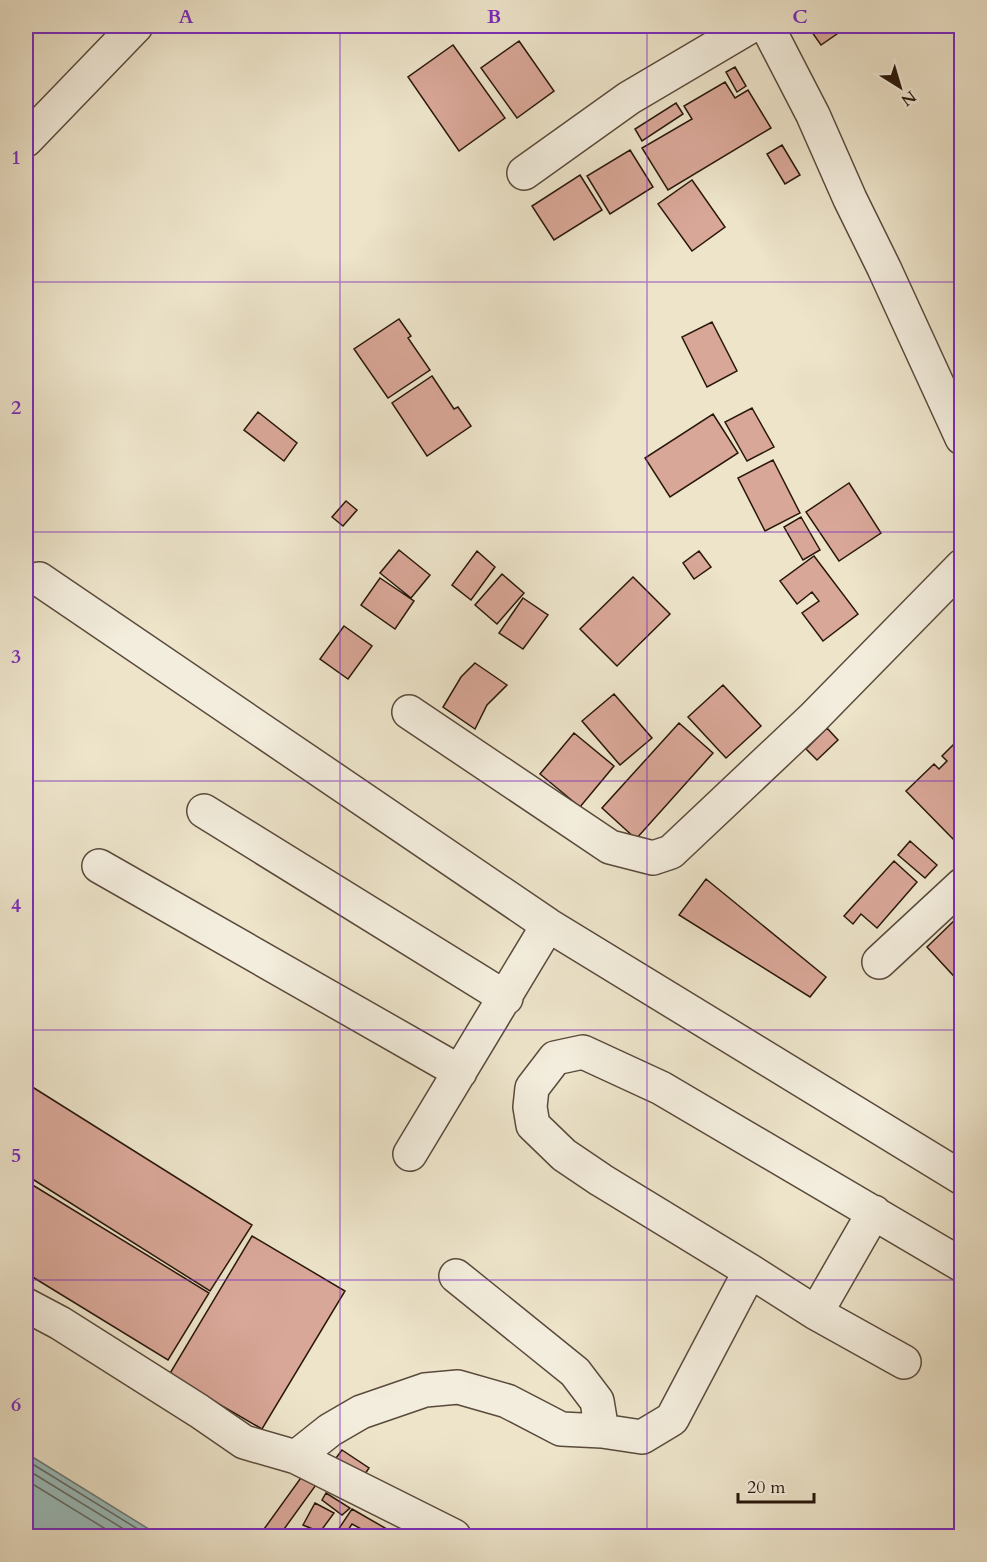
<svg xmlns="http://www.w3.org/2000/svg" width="987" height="1562" viewBox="0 0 987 1562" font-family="Cardo,serif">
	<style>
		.water { fill: #9abdbd; stroke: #6d7b76; stroke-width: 1.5 }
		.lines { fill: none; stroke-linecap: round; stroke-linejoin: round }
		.shore { stroke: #626a64; stroke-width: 1.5 }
		.building { fill: #d9a798; stroke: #29170b; stroke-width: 1.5 }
		.minor-casing { stroke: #5a4a3b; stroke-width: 36 }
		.minor { stroke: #f3eddd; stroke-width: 33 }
		.grid { fill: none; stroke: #7b2cbf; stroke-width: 1.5; stroke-opacity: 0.55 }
		.neatline { fill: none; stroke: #7b2cbf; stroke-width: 2 }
		.grid-label { font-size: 20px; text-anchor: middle; font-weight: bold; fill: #7b2cbf }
	</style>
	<rect width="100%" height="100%" fill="#ede4ca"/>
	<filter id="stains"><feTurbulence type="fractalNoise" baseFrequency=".00333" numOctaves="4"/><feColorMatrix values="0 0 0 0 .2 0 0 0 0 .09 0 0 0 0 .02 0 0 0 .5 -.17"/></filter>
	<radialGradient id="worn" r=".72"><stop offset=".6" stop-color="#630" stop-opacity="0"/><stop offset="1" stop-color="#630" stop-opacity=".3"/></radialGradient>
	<path class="water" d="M26 1453 160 1536H26Z"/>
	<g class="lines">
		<path class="shore" d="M26 1460 149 1536
			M26 1469 135 1536
			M26 1480 117 1536"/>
	</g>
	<path class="building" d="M812 26H842L844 29 821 45 809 28Z
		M519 41 554 91 517 118 481 68Z
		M453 45 505 118 459 151 408 77Z
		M735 67 746 86 737 92 726 72Z
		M725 82 735 98 748 90 771 128 668 190 642 148 692 119 684 106Z
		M676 103 683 114 642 141 635 129Z
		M782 145 800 175 785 184 767 154Z
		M630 150 653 187 610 214 587 176Z
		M580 175 602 210 554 240 532 206Z
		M692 180 725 227 692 251 658 204Z
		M399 319 411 336 408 338 430 370 388 398 354 349Z
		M712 322 737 371 707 387 682 337Z
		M962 344V361L956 346Z
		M432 376 454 409 458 407 471 426 427 456 392 403Z
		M752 408 774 447 747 461 725 422Z
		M258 412 297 443 284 461 244 430Z
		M713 414 738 453 670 497 645 458Z
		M773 460 800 513 765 531 738 478Z
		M849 483 881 533 839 561 806 512Z
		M346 501 357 510 343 526 332 517Z
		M801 517 820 550 803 560 784 527Z
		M399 550 430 575 411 598 380 573Z
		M477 551 495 567 471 600 452 585Z
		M699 551 711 567 694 579 683 563Z
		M814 556 858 614 823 641 802 613 819 601 812 592 797 604 780 581Z
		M502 574 524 593 497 624 475 605Z
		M633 577 670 614 617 666 580 629Z
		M380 578 414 601 395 629 361 605Z
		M523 598 548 615 523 649 499 633Z
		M344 626 372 646 348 679 320 659Z
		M475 663 507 685 487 705 475 729 443 707 461 677Z
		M723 685 761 726 726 758 688 717Z
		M614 694 652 738 620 765 582 721Z
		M679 723 713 753 636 839 602 808Z
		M827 728 838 740 817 760 806 749Z
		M574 733 614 766 580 807 540 774Z
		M962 736V835L955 841 906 791 934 764 939 769 947 761 942 756Z
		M910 841 937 865 925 878 898 855Z
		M894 861 917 882 877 928 861 914 853 924 844 916Z
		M706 879 826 977 810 997 679 915Z
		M961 914 962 915V985L927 947Z
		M26 1083 252 1225 210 1291 26 1175Z
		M26 1181 209 1293 168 1360 26 1273Z
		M252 1236 345 1291 262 1429 169 1375Z
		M342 1450 369 1468 361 1480 333 1462Z
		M308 1468 321 1478 279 1536H259Z
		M326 1493 350 1508 342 1515 322 1500Z
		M315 1503 334 1513 320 1532 303 1525Z
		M352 1509 399 1536H368L369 1533 352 1524 344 1536H334Z"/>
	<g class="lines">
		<g class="minor-casing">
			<path id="minor" d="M767 26 813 115 850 199 884 268 962 438
				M26 140 136 26
				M524 173 629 98 751 26
				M39 579 548 925 962 1178
				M409 712 610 847 653 858 671 852 813 718 962 566
				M204 811 506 998
				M99 866 460 1072
				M879 962 962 885
				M410 1154 548 925
				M456 1276 575 1372 597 1401 602 1431
				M26 1305 60 1323 199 1411 244 1442 296 1457 454 1536
				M816 1313 874 1212
				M904 1362 816 1313 750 1271 601 1180 564 1155 533 1125 530 1107 532 1088 555 1058 583 1052 661 1088 962 1265
				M296 1457 330 1430 361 1412 425 1390 458 1387 507 1401 561 1429 602 1431 642 1437 672 1419 750 1271"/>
		</g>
		<use href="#minor" class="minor"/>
	</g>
	<path class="grid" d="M340 26V1536M647 26V1536M26 282H962M26 532H962M26 781H962M26 1030H962M26 1280H962"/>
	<rect width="987" height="1562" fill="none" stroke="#ede4ca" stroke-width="66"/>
	<g transform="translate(900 87) rotate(143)" stroke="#f3eddd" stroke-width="4.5" paint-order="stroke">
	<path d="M0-4.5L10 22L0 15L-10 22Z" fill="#29170b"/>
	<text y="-9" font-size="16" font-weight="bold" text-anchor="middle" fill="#29170b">N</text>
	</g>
	<path d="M738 1493v9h76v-9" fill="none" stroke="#29170b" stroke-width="3"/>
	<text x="747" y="1493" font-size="18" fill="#29170b" stroke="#f3eddd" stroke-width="4.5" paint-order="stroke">20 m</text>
	<rect x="33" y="33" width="921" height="1496" class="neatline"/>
	<g class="grid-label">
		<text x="186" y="23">A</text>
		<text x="494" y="23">B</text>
		<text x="800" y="23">C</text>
		<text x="16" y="164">1</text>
		<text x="16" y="414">2</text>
		<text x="16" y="663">3</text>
		<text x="16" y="912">4</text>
		<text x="16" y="1162">5</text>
		<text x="16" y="1411">6</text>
	</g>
	<rect width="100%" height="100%" filter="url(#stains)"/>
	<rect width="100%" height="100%" fill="url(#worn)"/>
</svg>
